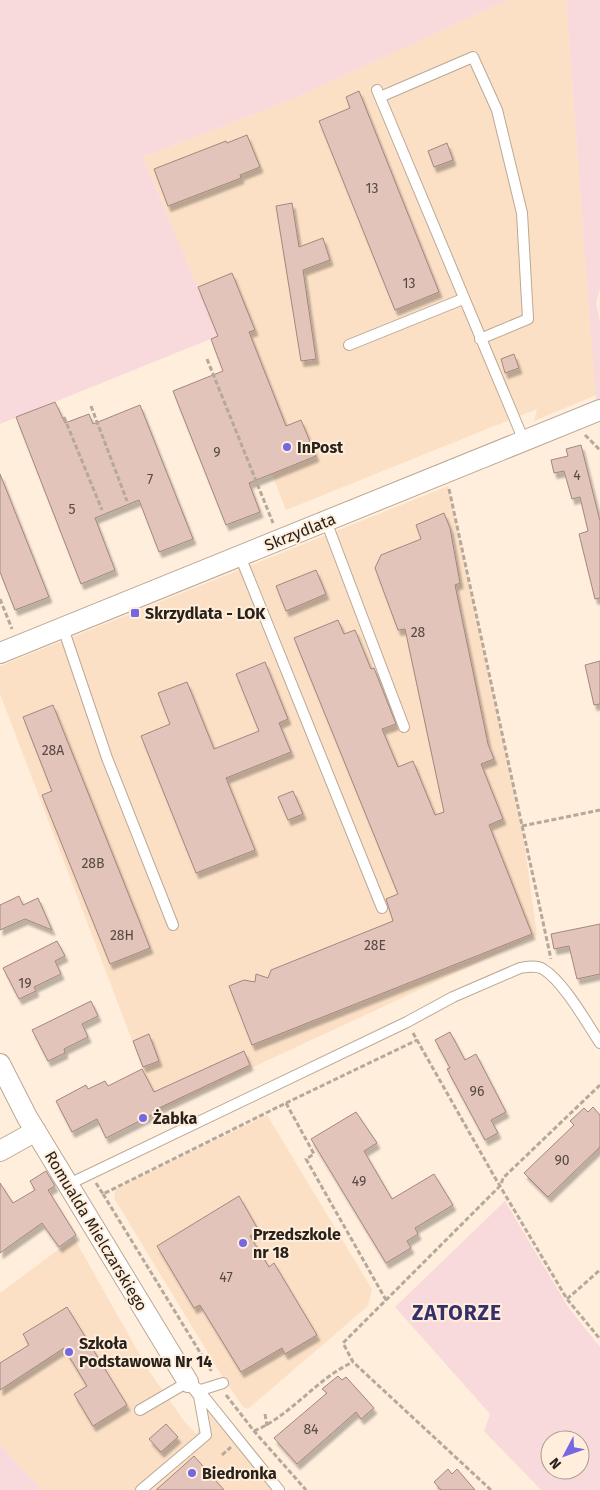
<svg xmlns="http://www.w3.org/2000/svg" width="600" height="1490" viewBox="0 0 600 1490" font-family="'Fira Sans',sans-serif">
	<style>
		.built { fill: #fbe0c5 }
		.green { fill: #f8dadd; fill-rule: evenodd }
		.building { fill: #e2c4bb; stroke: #a3877e; filter: url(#shadow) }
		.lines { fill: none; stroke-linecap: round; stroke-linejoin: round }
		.service-casing { stroke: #bca894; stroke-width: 12 }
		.minor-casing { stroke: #bca894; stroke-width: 22 }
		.path { stroke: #b6a89a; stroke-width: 3; stroke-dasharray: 5 2.5; stroke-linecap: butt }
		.service { stroke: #fff; stroke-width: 10 }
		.minor { stroke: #fff; stroke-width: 20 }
		.poi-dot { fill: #7567e2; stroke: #ffeedc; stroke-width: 2 }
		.labels { text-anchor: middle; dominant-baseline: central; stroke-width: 4; stroke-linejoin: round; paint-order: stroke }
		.number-label { font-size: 14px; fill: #574a42 }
		.poi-label { font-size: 16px; font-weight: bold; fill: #29221a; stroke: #ffeedc; text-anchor: start }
		.street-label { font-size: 16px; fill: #29221a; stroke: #ffeedc }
		.district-label { font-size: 21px; font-weight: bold; letter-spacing: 1px; fill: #352f6a; stroke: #ffeedc }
	</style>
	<defs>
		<filter id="shadow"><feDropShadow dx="3" dy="5.5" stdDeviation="1" flood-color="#0004"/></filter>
	</defs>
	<rect width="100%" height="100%" fill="#ffeedc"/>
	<path class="built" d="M508 0H566L596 395 534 421 537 409 286 510 227 360 143 157 286 102Z
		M448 486 522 826 537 935 159 1111 0 694V666Z
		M267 1115 372 1289 368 1306 248 1409 243 1407 222 1376 114 1198 116 1189Z
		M74 1238 149 1371 184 1421 196 1434 208 1409 274 1490H0V1293Z"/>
	<path class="green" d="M0 0H508L286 102 143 157 218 336 0 424Z
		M566 0H600V289L596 303 600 322V400L596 402Z
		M505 1201 568 1307 600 1347V1490H541L484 1431 490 1414 395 1307ZM550 1440H580V1470H550Z
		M0 1445 39 1487 35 1490H0Z"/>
	<path class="building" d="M359 91 439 292 395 310 319 121 350 108 346 97Z
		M247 135 260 167 240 175 241 178 168 206 154 169 226 141 227 143Z
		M447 143 453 160 434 167 428 151Z
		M292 203 299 247 323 238 330 260 303 270 316 359 301 361 276 206Z
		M232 273 255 330 249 332 286 426 301 420 316 456 249 483 260 512 226 525 173 391 223 371 211 339 218 336 198 287Z
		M514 354 519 368 505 373 501 359Z
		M55 402 65 423 89 414 93 424 140 405 193 539 159 552 139 500 95 518 115 570 81 584 16 417Z
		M581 445 600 521V598L595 599 579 534 588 531 580 497 572 499 564 471 554 473 551 460 568 456 566 449Z
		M0 474 49 597 15 610 0 572Z
		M444 513 450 528 460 583 455 585 488 744 494 759 481 764 503 819 489 825 532 934 252 1045 229 986 244 980 255 982 256 974 268 978 271 970 393 921 386 899 398 894 294 638 338 620 344 634 355 630 371 669 374 668 396 724 382 729 398 767 413 761 435 815 444 812 405 629 398 630 375 568 381 555 421 539 416 525Z
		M316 570 326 594 286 611 276 586Z
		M600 661V704L594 705 585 665Z
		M265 662 288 719 279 723 291 752 226 778 255 850 196 873 141 736 170 724 158 693 187 682 214 749 259 731 236 674Z
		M53 705 150 948 110 964 42 795 52 791 23 717Z
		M293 791 303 814 288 820 278 797Z
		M19 896 23 905 38 898 52 930 25 919 0 930V905Z
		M600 924V974L577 979 569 946 554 949 551 934Z
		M57 941 65 956 55 961 61 974 34 987 36 991 19 999 3 968Z
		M91 1001 98 1016 82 1024 88 1037 64 1049 65 1053 48 1061 32 1030Z
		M450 1032 465 1060 476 1054 506 1112 491 1120 498 1133 485 1140 447 1069 450 1068 435 1040Z
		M149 1034 159 1061 143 1067 133 1041Z
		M244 1051 250 1065 157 1109 159 1111 106 1138 97 1119 72 1132 56 1101 86 1085 88 1089 105 1081 108 1086 142 1069 154 1092Z
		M593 1107 600 1115V1147L548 1197 524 1173 574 1125 570 1121 584 1108 588 1112Z
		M356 1112 377 1143 364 1151 392 1199 434 1174 453 1205 415 1228 418 1234 407 1241 411 1248 386 1263 311 1139Z
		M46 1171 55 1186 48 1190 76 1235 59 1247 42 1223 0 1253V1183L13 1203 35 1190 30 1181Z
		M239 1196 259 1231 250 1236 269 1267 274 1263 317 1335 285 1354 282 1348 241 1372 200 1305 194 1308 157 1246Z
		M67 1307 127 1405 93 1426 74 1394 87 1386 64 1348 0 1390V1363L29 1345 23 1334Z
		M338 1376 342 1380 346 1377 374 1408 361 1419 356 1412 297 1464 274 1438 327 1393 322 1389Z
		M166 1424 178 1437 161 1452 149 1439Z
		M194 1456 224 1490H156L183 1466Z
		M448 1469 452 1474 457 1469 475 1490H441L434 1482Z"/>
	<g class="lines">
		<g class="service-casing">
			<path id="service" d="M377 90 524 441
				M380 97 473 57 497 110 522 213 528 319 480 339
				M349 345 463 299
				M326 521 404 727
				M240 556 382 908
				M63 628 107 758 173 925
				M69 1184 407 1022 453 997 520 968C527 967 536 965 543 969 564 982 586 1022 600 1043
				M197 1388 279 1490
				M201 1390 223 1383
				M140 1410 188 1382
				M141 1490 206 1435 199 1396 188 1382"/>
		</g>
		<g class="minor-casing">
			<path id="minor" d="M0 653 600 410
				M0 1064 27 1117 188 1382
				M0 1151 36 1131"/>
		</g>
		<path class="path" d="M207 359 273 523
			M91 406 127 501
			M64 417 102 510
			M585 435 600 450
			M449 489 551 959
			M0 599 12 629
			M522 826 600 810
			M413 1033 494 1176 567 1299 600 1339
			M286 1103 417 1040
			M96 1183 103 1194 286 1103 314 1154 306 1159 386 1300
			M103 1194 212 1372
			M567 1299 600 1270
			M226 1395 254 1431 306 1490
			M265 1414 267 1426
			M254 1431C292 1415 316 1379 353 1362
			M222 1455 231 1447
			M491 1490 353 1362 343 1343 501 1185 503 1178 600 1085"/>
		<use href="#service" class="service"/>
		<use href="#minor" class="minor"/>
	</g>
	<g class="poi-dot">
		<circle cx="287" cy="447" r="5"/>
		<rect x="130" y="608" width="10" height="10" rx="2.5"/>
		<circle cx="143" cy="1118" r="5"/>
		<circle cx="243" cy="1243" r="5"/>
		<circle cx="69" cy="1352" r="5"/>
		<circle cx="192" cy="1473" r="5"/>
	</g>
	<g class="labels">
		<g class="number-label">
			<text x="372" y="188">13</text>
			<text x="409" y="283">13</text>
			<text x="217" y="452">9</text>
			<text x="577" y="475">4</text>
			<text x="150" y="479">7</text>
			<text x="72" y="509">5</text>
			<text x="418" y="632">28</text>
			<text x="53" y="750">28A</text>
			<text x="93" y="863">28B</text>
			<text x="122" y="935">28H</text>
			<text x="375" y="945">28E</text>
			<text x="25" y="983">19</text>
			<text x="477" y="1091">96</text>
			<text x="562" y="1160">90</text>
			<text x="359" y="1181">49</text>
			<text x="226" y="1277">47</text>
			<text x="311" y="1429">84</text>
		</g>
		<g class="poi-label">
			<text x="297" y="447">InPost</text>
			<text x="145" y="613">Skrzydlata - LOK</text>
			<text x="153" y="1118">Żabka</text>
			<text x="253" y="1234">Przedszkole<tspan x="253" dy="18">nr 18</tspan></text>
			<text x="79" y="1343">Szkoła<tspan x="79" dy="18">Podstawowa Nr 14</tspan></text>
			<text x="202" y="1473">Biedronka</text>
		</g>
		<g class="street-label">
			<text transform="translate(300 532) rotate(-22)">Skrzydlata</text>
			<text transform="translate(96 1231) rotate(59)">Romualda Mielczarskiego</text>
		</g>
		<g class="district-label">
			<text x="457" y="1313">ZATORZE</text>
		</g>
	</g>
	<g transform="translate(565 1455) rotate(229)"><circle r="24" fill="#ffeedc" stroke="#a99c8e"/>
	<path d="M0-4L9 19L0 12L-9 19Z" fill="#7567e2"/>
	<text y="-8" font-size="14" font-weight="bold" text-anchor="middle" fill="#29221a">N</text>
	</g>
</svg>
